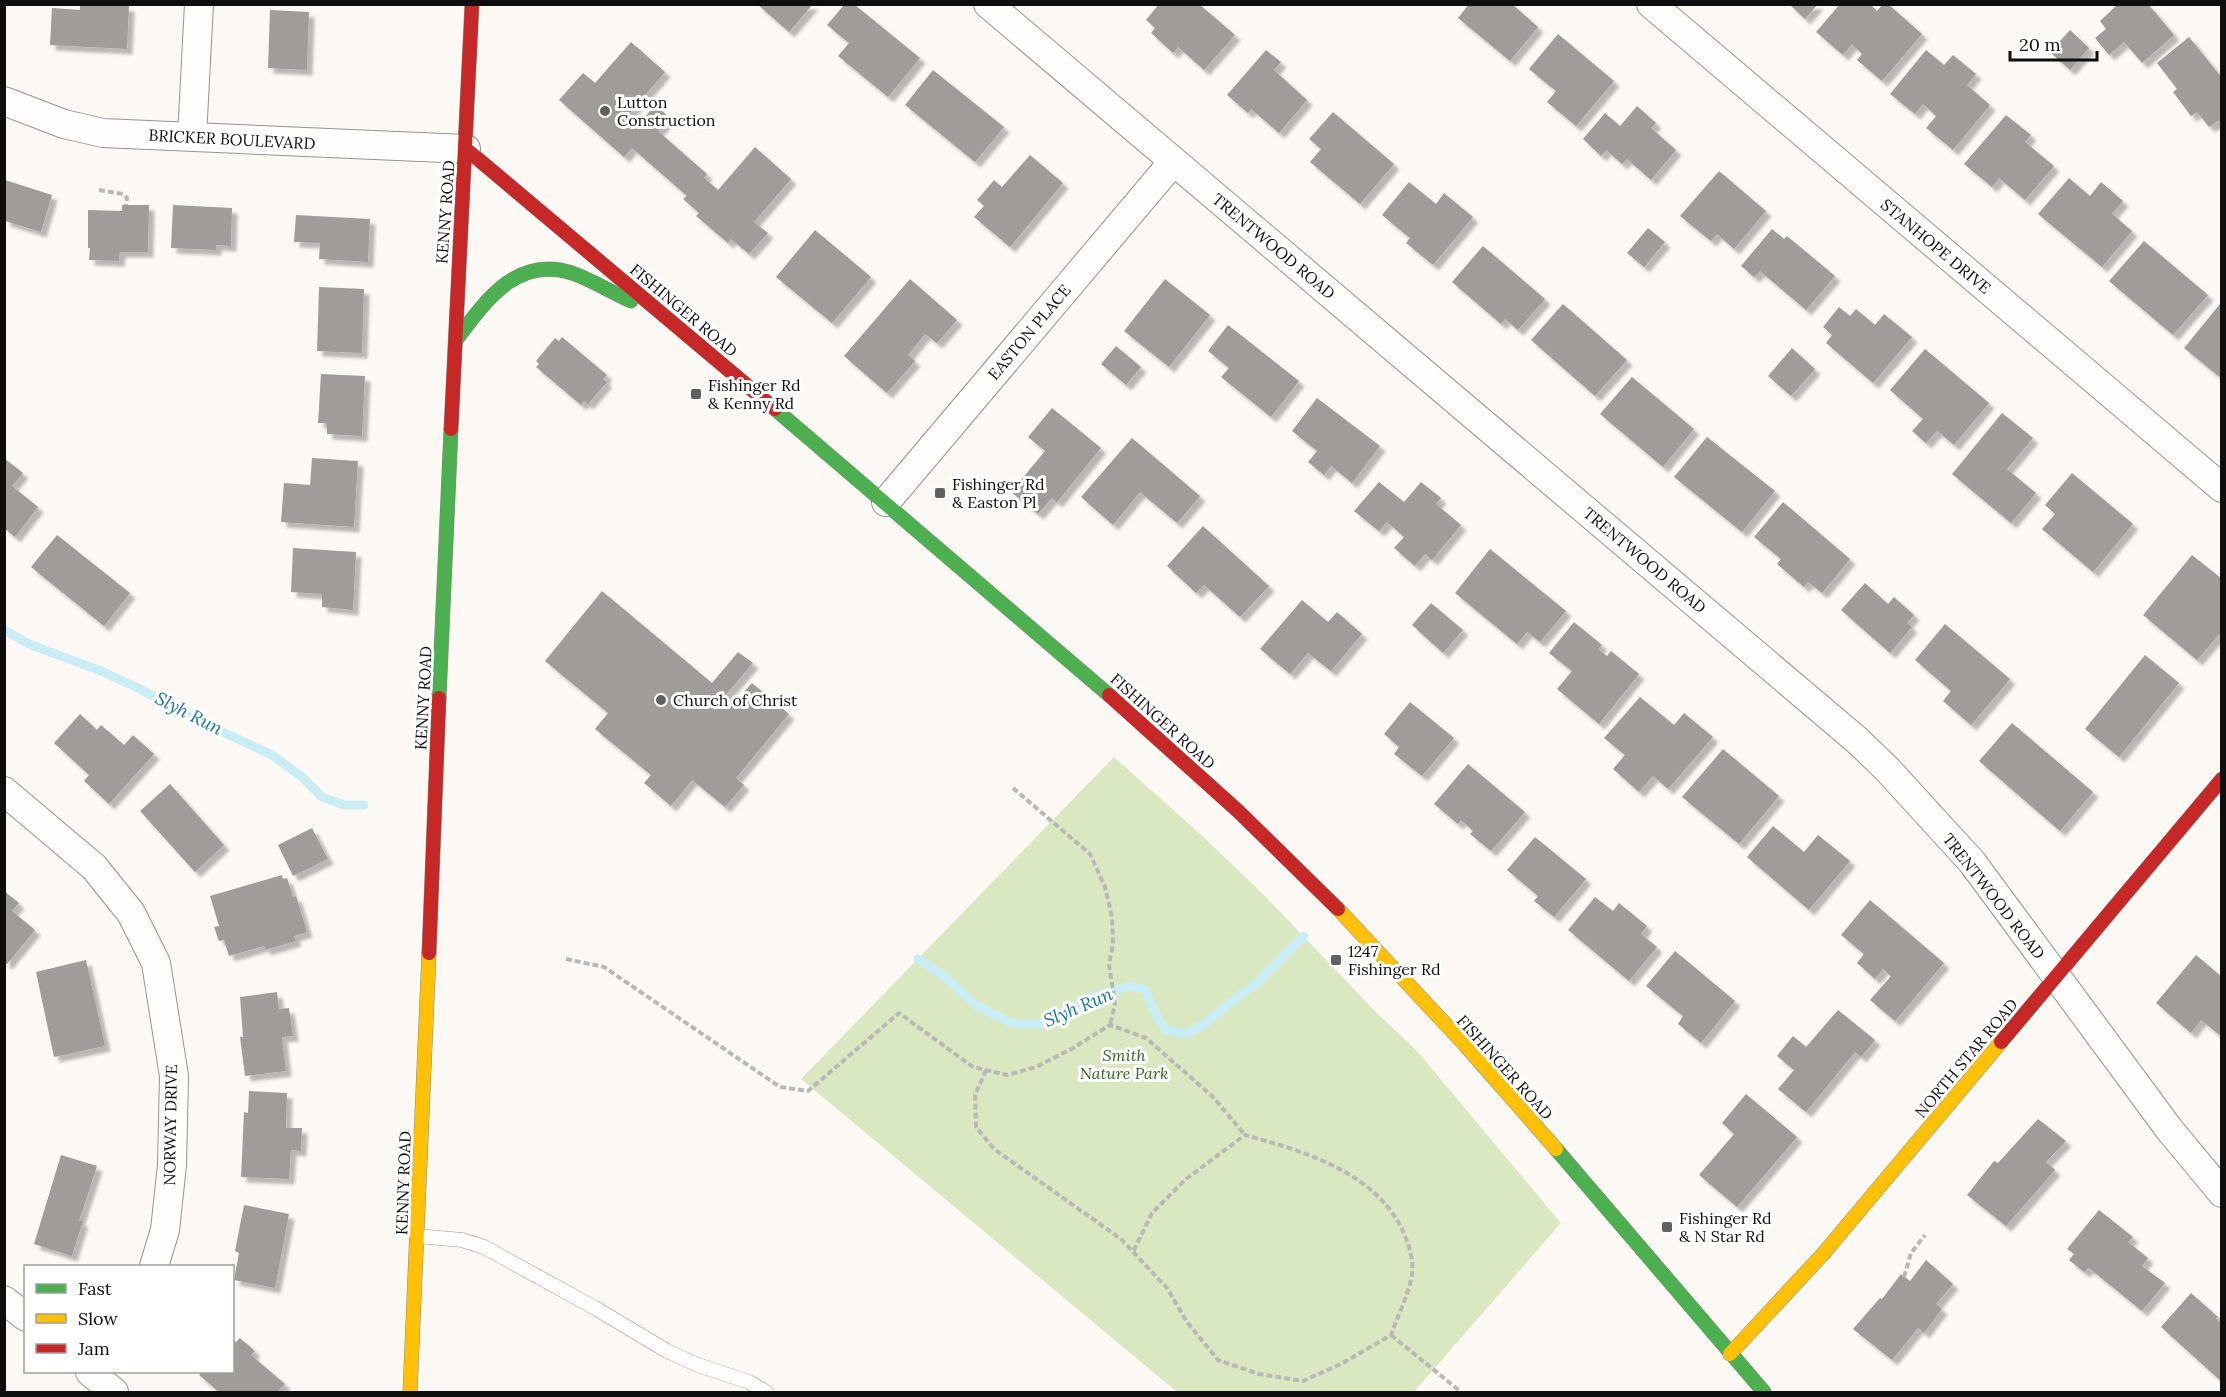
<svg xmlns="http://www.w3.org/2000/svg" width="2226" height="1397" viewBox="0 0 2226 1397" font-family="Lora,serif">
	<style>
		.forest { fill: #dae8c1 }
		.lines { fill: none; stroke-linecap: round; stroke-linejoin: round }
		.stream { stroke: #caecf5; stroke-width: 9 }
		.building { fill: #9f9c99; filter: url(#shadow) }
		.lane-casing { stroke: #959492; stroke-width: 15 }
		.street-casing { stroke: #959492; stroke-width: 30 }
		.fast-casing { stroke: #8c8a88; stroke-width: 15 }
		.slow-casing { stroke: #8c8a88; stroke-width: 15 }
		.jam-casing { stroke: #8c8a88; stroke-width: 15 }
		.path { stroke: #b8b8b7; stroke-width: 4; stroke-dasharray: 6 3; stroke-linecap: butt }
		.lane { stroke: #fffefd; stroke-width: 14 }
		.street { stroke: #fffefd; stroke-width: 28 }
		.fast { stroke: #4caf50; stroke-width: 14 }
		.slow { stroke: #ffc107; stroke-width: 14 }
		.jam { stroke: #c62828; stroke-width: 14 }
		.poi-dot { fill: #61605e; stroke: #fff; stroke-width: 2 }
		.labels { text-anchor: middle; dominant-baseline: central; stroke-width: 6; stroke-linejoin: round; paint-order: stroke }
		.poi-label { font-size: 16px; fill: #0e0e0e; stroke: #fff; text-anchor: start }
		.street-label { font-size: 16px; fill: #0e0e0e; stroke: #fff }
		.park-label { font-size: 16px; font-style: italic; fill: #36671e; stroke: #fff }
		.water-label { font-size: 18px; font-style: italic; fill: #1675a1; stroke: #fff }
	</style>
	<defs>
		<filter id="shadow"><feDropShadow dx="5.5" dy="5.5" stdDeviation="1.5" flood-color="#0004"/></filter>
	</defs>
	<rect width="100%" height="100%" fill="#fcf9f4"/>
	<path class="forest" d="M1114 757 1197 831 1263 894 1375 1011 1418 1052 1561 1223 1414 1392H1177L801 1079Z"/>
	<g class="lines">
		<path class="stream" d="M4 630 29 644 101 671 140 689 201 722 272 755 302 777 322 797 344 805H364
			M918 959 943 975 977 1006 1014 1024H1041L1094 996 1130 986 1146 990 1154 1011 1166 1030 1187 1034 1206 1023 1239 996 1258 982 1304 936"/>
	</g>
	<path class="building" d="M80 4 129 6 127 49 50 45 52 8 80 10Z
		M757 4H813L789 32Z
		M1159 4H1199L1235 35 1204 70 1178 47 1173 53 1151 33 1155 28 1146 20Z
		M1469 4H1512L1538 27 1510 61 1458 18Z
		M1789 4H1818L1805 19Z
		M1840 4H1870L1877 11 1883 4H1888L1922 34 1882 81 1857 60 1862 54 1852 44 1843 55 1816 32Z
		M2118 4H2148L2174 35 2142 63 2124 42 2109 55 2095 38 2106 29 2100 21Z
		M844 5H855L920 58 888 97 838 56 849 43 827 25Z
		M270 10 309 12 307 70 268 68Z
		M2070 30 2089 48 2070 70 2050 52Z
		M1558 34 1614 81 1576 126 1547 102 1556 91 1529 69Z
		M2189 37 2222 78V118L2209 127 2197 112 2191 116 2173 92 2177 89 2157 63Z
		M631 42 665 72 629 114 640 123 655 105 670 118 658 131 707 174 704 178 718 190 755 147 791 179 754 222 768 233 749 254 731 239 728 243 696 216 699 213 683 199 687 196 632 148 624 157 559 100 583 73 595 83Z
		M1266 50 1281 62 1274 70 1307 100 1279 133 1251 109 1248 113 1227 95Z
		M1926 50 1944 65 1953 55 1976 74 1967 85 1990 105 1953 150 1926 128 1936 116 1923 104 1915 114 1890 94Z
		M933 70 1004 127 975 162 905 105Z
		M1637 106 1656 123 1651 128 1676 150 1651 180 1627 159 1622 164 1606 150 1601 156 1583 139 1605 113 1620 126Z
		M1333 112 1394 164 1360 204 1310 162 1321 149 1309 139Z
		M2006 115 2031 135 2025 142 2054 166 2025 200 1999 178 1992 187 1964 164Z
		M1030 155 1063 183 1010 247 974 217 984 206 977 200 994 180 1002 187Z
		M1719 171 1766 211 1734 249 1717 234 1711 241 1680 216Z
		M2069 178 2090 196 2101 182 2123 201 2112 214 2132 231 2102 267 2038 214Z
		M5 180 52 195 41 232 5 221Z
		M1409 182 1436 204 1444 193 1473 217 1433 265 1406 243 1410 238 1382 215Z
		M122 205H149L148 252H120L119 261 89 260 90 248H88V210L122 211Z
		M173 205 232 208 231 246 216 245V250L171 248Z
		M296 215 370 219 368 262 319 259 320 243 294 242Z
		M1648 228 1665 242 1644 267 1627 253Z
		M1772 229 1784 239 1787 236 1835 276 1806 310 1760 271 1754 277 1741 266Z
		M815 230 871 277 832 323 776 277Z
		M2144 241 2208 295 2173 335 2109 281Z
		M1483 246 1545 299 1518 330 1505 319 1501 324 1452 282Z
		M910 279 957 320 937 343 925 334 908 355 915 361 887 393 844 356Z
		M1165 279 1210 315 1169 367 1124 331Z
		M319 287 364 289 362 353 317 351Z
		M1563 304 1627 360 1595 396 1531 340Z
		M2220 304 2222 305V379L2184 348Z
		M1839 307 1850 316 1856 309 1875 325 1884 314 1912 337 1873 383 1826 343 1832 335 1823 327Z
		M1228 325 1299 381 1271 417 1221 377 1229 368 1208 351Z
		M562 337 607 375 603 379 607 382 588 404 584 401 581 405 536 367 539 364 536 361 555 338 559 341Z
		M1116 346 1141 367 1126 385 1101 364Z
		M1792 348 1815 369 1791 396 1768 376Z
		M1925 349 1989 403 1954 445 1937 431 1926 443 1912 431 1923 419 1890 390Z
		M321 374 365 376 362 436 327 434V423H318Z
		M1632 377 1694 429 1663 467 1600 414Z
		M1317 398 1380 446 1352 483 1331 466 1324 475 1308 462 1317 451 1292 431Z
		M1052 408 1101 448 1057 502 1052 498 1038 514 1011 492 1045 451 1028 437Z
		M2002 413 2033 438 2007 469 2036 493 2011 523 1952 474Z
		M1707 437 1775 491 1742 532 1674 477Z
		M1132 438 1200 496 1177 523 1140 492 1113 525 1081 497Z
		M4 458 23 473 12 486 38 507 15 537 4 528Z
		M312 458 358 461 354 527 281 522 284 483 310 485Z
		M2072 473 2133 524 2093 572 2042 529 2055 514 2045 505Z
		M1379 482 1404 502 1421 482 1441 498 1436 504 1461 525 1432 560 1425 554 1415 566 1394 548 1404 537 1387 522 1379 531 1354 511Z
		M1783 502 1850 559 1822 593 1808 582 1804 587 1777 564 1781 559 1754 537Z
		M1203 526 1269 586 1240 617 1204 585 1196 593 1167 566Z
		M57 535 130 593 104 626 31 567Z
		M293 548 356 552 353 610 322 607V594L291 592Z
		M1490 549 1566 611 1540 642 1527 632 1517 644 1455 593Z
		M2192 555 2222 579V631L2197 660 2143 615Z
		M1865 583 1888 604 1894 597 1914 615 1907 623 1912 627 1890 653 1841 610Z
		M602 591 712 683 738 652 753 663 725 696 734 703 752 683 789 714 736 778 744 785 725 807 692 780 671 806 644 783 651 775 595 729 608 713 545 661Z
		M1302 600 1328 622 1337 612 1362 634 1331 671 1308 653 1290 674 1260 649Z
		M1431 603 1463 630 1443 653 1412 625Z
		M1574 622 1602 645 1598 649 1607 656 1611 651 1639 674 1599 724 1557 689 1572 671 1549 653Z
		M1945 624 2010 679 1971 725 1943 701 1951 691 1915 660Z
		M2145 655 2179 683 2119 757 2085 729Z
		M1640 697 1674 725 1684 713 1713 737 1668 789 1653 776 1639 792 1613 769 1625 755 1604 738Z
		M1410 702 1454 738 1422 776 1394 754 1399 747 1384 734Z
		M80 714 97 730 101 725 124 745 133 735 154 754 109 804 84 781 89 775 54 743Z
		M2012 723 2093 792 2060 831 1979 761Z
		M1723 749 1779 796 1739 844 1682 797Z
		M1468 764 1525 812 1491 851 1470 834 1473 831 1461 820 1458 824 1434 804Z
		M170 784 224 845 195 872 140 811Z
		M1773 826 1804 852 1818 835 1850 861 1809 910 1747 857Z
		M312 828 328 859 293 876 278 845Z
		M1535 837 1586 879 1554 917 1534 901 1538 896 1507 870Z
		M282 875 283 879 287 878 293 897 296 896 307 932 294 936 296 941 265 950 264 946 229 956 224 940 219 941 214 927 219 926 210 896Z
		M4 891 19 903 12 911 35 930 7 964 4 962Z
		M1595 897 1613 911 1619 903 1647 926 1641 934 1657 947 1629 981 1568 930Z
		M1870 900 1944 963 1895 1021 1870 1000 1891 976 1883 969 1875 979 1857 963 1864 954 1841 935Z
		M1675 951 1735 1001 1701 1043 1678 1024 1683 1016 1646 986Z
		M2196 955 2222 977V1037L2201 1020 2191 1033 2156 1003Z
		M86 960 105 1046 54 1057 36 972Z
		M277 992 279 1009 289 1008 293 1036 282 1037 286 1071 245 1076 240 1037H243L240 997Z
		M1838 1010 1875 1040 1861 1057 1855 1052 1806 1112 1778 1089 1794 1070 1777 1056 1793 1036 1806 1047Z
		M249 1091 287 1093 286 1128H302L301 1151 291 1150 289 1179 241 1177 244 1112 248 1113Z
		M1746 1094 1797 1137 1737 1207 1699 1175 1734 1134 1722 1123Z
		M2038 1119 2066 1141 2046 1162 2055 1170 2006 1226 1967 1195 1994 1161 1998 1163Z
		M61 1155 97 1166 79 1221H83L72 1256 34 1244Z
		M244 1205 289 1214 275 1288 234 1280 239 1253 235 1251Z
		M2099 1210 2133 1237 2128 1242 2148 1258 2142 1266 2165 1283 2142 1311 2089 1268 2084 1272 2069 1260 2074 1254 2067 1249Z
		M1926 1260 1953 1284 1936 1304 1942 1309 1924 1333 1918 1328 1892 1360 1853 1329 1880 1298 1882 1299 1901 1274 1910 1281Z
		M2191 1293 2218 1317 2216 1319 2222 1324V1382L2161 1327Z
		M240 1338 255 1351 251 1355 285 1384 277 1392H219L199 1375 201 1373 199 1372H232V1339L236 1342Z"/>
	<g class="lines">
		<g class="lane-casing">
			<path id="lane" d="M417 1236 462 1240 484 1247 595 1308 667 1351 698 1365 749 1382 766 1392"/>
		</g>
		<g class="street-casing">
			<path id="street" d="M988 4 1858 741 1887 769 1972 862 2169 1129 2222 1193
				M1651 4 2222 488
				M4 101 64 124 103 133 466 149
				M192 137 199 4
				M886 502 1173 162
				M4 791 94 867 131 913 156 963 174 1076 172 1165 165 1230 154 1266
				M4 1300 26 1317
				M90 1372 114 1392"/>
		</g>
		<g class="fast-casing">
			<path id="fast" d="M456 340C485 302 516 255 572 273 592 280 611 292 631 301
				M775 409 1109 695
				M439 698 451 429
				M1556 1149 1764 1392"/>
		</g>
		<g class="slow-casing">
			<path id="slow" d="M1338 909 1465 1045 1556 1149
				M1730 1354 1823 1254 2001 1042
				M410 1392 429 953"/>
		</g>
		<g class="jam-casing">
			<path id="jam" d="M466 149 775 409
				M451 429 472 4
				M1109 695 1238 811 1338 909
				M429 953 439 698
				M2001 1042 2222 779"/>
		</g>
		<path class="path" d="M99 190 123 194 127 198 126 205
			M1013 788 1090 854 1105 887 1112 917 1113 944 1109 965 1115 1004 1110 1025
			M566 959 604 967 780 1087 808 1091 899 1013 973 1067 1007 1075 1036 1067 1073 1048 1110 1025 1146 1038 1213 1097 1245 1135
			M986 1070 975 1095 976 1127 994 1149 1121 1239 1167 1288 1187 1322 1218 1360 1259 1374 1303 1381 1341 1364 1391 1335C1398 1315 1409 1294 1412 1274 1414 1259 1408 1242 1402 1229 1373 1171 1303 1151 1245 1135L1186 1179 1152 1213 1133 1252
			M1904 1277 1911 1253 1925 1235
			M2218 1321 2222 1318
			M1391 1335 1461 1392"/>
		<use href="#lane" class="lane"/>
		<use href="#street" class="street"/>
		<use href="#fast" class="fast"/>
		<use href="#slow" class="slow"/>
		<use href="#jam" class="jam"/>
	</g>
	<g class="poi-dot">
		<circle cx="605" cy="111" r="6"/>
		<rect x="690" y="388" width="12" height="12" rx="3"/>
		<rect x="934" y="487" width="12" height="12" rx="3"/>
		<circle cx="661" cy="700" r="6"/>
		<rect x="1330" y="954" width="12" height="12" rx="3"/>
		<rect x="1661" y="1221" width="12" height="12" rx="3"/>
	</g>
	<g class="labels">
		<g class="poi-label">
			<text x="617" y="102">Lutton<tspan x="617" dy="18">Construction</tspan></text>
			<text x="708" y="385">Fishinger Rd<tspan x="708" dy="18">&amp; Kenny Rd</tspan></text>
			<text x="952" y="484">Fishinger Rd<tspan x="952" dy="18">&amp; Easton Pl</tspan></text>
			<text x="673" y="700">Church of Christ</text>
			<text x="1348" y="951">1247<tspan x="1348" dy="18">Fishinger Rd</tspan></text>
			<text x="1679" y="1218">Fishinger Rd<tspan x="1679" dy="18">&amp; N Star Rd</tspan></text>
		</g>
		<g class="street-label">
			<text transform="translate(232 139) rotate(3)">BRICKER BOULEVARD</text>
			<text transform="translate(445 212) rotate(-86)">KENNY ROAD</text>
			<text transform="translate(1274 246) rotate(40)">TRENTWOOD ROAD</text>
			<text transform="translate(1936 246) rotate(40)">STANHOPE DRIVE</text>
			<text transform="translate(684 310) rotate(40)">FISHINGER ROAD</text>
			<text transform="translate(1029 332) rotate(-50)">EASTON PLACE</text>
			<text transform="translate(1645 560) rotate(40)">TRENTWOOD ROAD</text>
			<text transform="translate(423 698) rotate(-87)">KENNY ROAD</text>
			<text transform="translate(1163 721) rotate(42)">FISHINGER ROAD</text>
			<text transform="translate(1994 896) rotate(52)">TRENTWOOD ROAD</text>
			<text transform="translate(1966 1058) rotate(-50)">NORTH STAR ROAD</text>
			<text transform="translate(1505 1067) rotate(48)">FISHINGER ROAD</text>
			<text transform="translate(170 1125) rotate(-89)">NORWAY DRIVE</text>
			<text transform="translate(403 1183) rotate(-88)">KENNY ROAD</text>
		</g>
		<g class="park-label">
			<text x="1124" y="1055">Smith<tspan x="1124" dy="18">Nature Park</tspan></text>
		</g>
		<g class="water-label">
			<text transform="translate(189 713) rotate(27)">Slyh Run</text>
			<text transform="translate(1078 1007) rotate(-23)">Slyh Run</text>
		</g>
	</g>
	<rect width="2226" height="1397" fill="none" stroke="#0e0e0e" stroke-width="12"/>
	<rect x="24" y="1265" width="210" height="108" fill="#ffffff" stroke="#9f9f9f" stroke-width="1.5"/>
	<rect x="36" y="1284" width="30" height="9" fill="#4caf50" stroke="#9f9f9f" stroke-width="1.5"/>
	<text x="78" y="1295" font-size="18" fill="#0e0e0e">Fast</text>
	<rect x="36" y="1314" width="30" height="9" fill="#ffc107" stroke="#9f9f9f" stroke-width="1.5"/>
	<text x="78" y="1325" font-size="18" fill="#0e0e0e">Slow</text>
	<rect x="36" y="1344" width="30" height="9" fill="#c62828" stroke="#9f9f9f" stroke-width="1.5"/>
	<text x="78" y="1355" font-size="18" fill="#0e0e0e">Jam</text>
	<path d="M2010 51v9h87v-9" fill="none" stroke="#0e0e0e" stroke-width="3"/>
	<text x="2019" y="51" font-size="18" fill="#0e0e0e" stroke="#ffffff" stroke-width="4.5" paint-order="stroke">20 m</text>
</svg>
